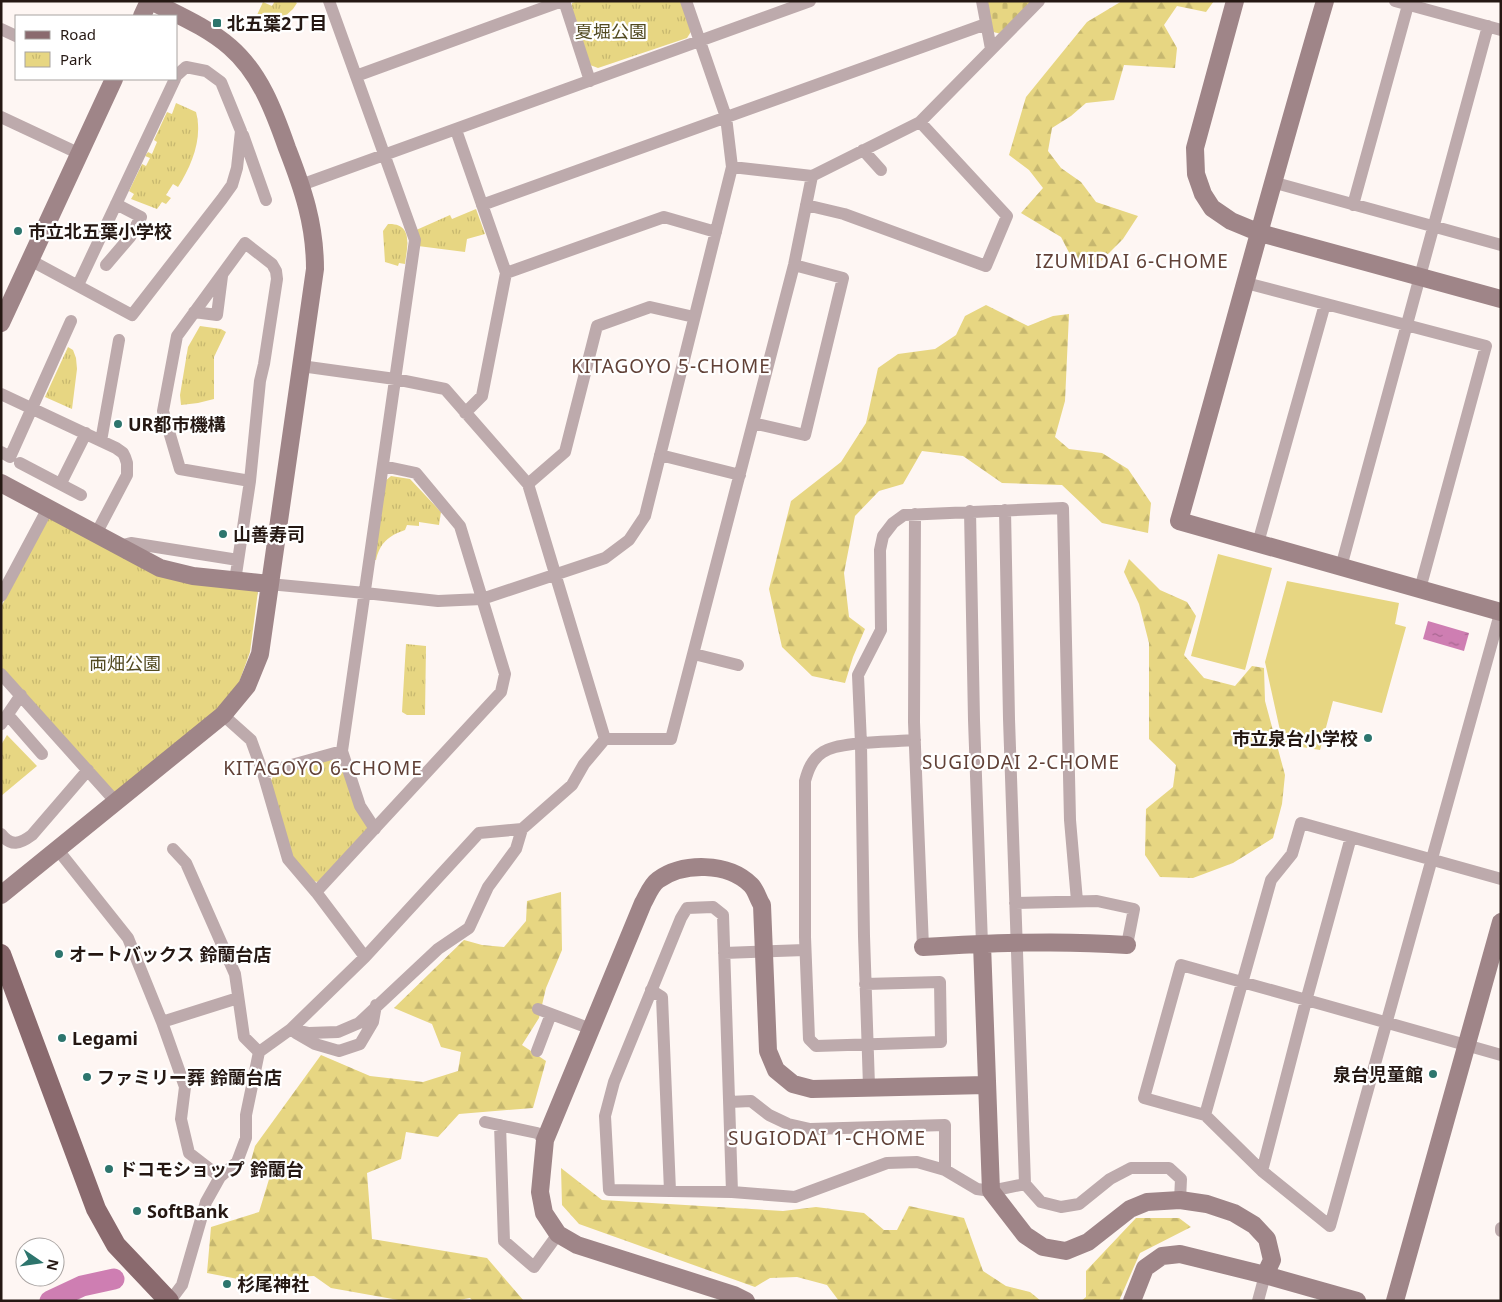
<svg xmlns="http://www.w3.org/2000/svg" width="1502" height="1302" viewBox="0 0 1502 1302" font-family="'Noto Sans','Noto Sans JP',sans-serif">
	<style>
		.forest { fill: url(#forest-firs) }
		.cemetery { fill: url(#cemetery-stones) }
		.park { fill: url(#park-tufts) }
		.garden { fill: #e7d682 }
		.water { fill: url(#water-ripples) }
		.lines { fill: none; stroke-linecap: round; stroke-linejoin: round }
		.river { stroke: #ce7eb2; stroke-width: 21 }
		.street { stroke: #bdaaac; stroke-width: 12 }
		.secondary { stroke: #9f8588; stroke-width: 18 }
		.primary { stroke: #8a6a6e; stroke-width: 20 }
		.poi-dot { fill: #2d756d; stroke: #fff; stroke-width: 2 }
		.labels { text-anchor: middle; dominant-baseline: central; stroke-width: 4.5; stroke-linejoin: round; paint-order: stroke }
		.poi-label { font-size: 18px; font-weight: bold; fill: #251813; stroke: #fff; text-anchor: start }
		.park-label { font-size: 18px; fill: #524a21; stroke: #fff }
		.neighbourhood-label { font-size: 19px; letter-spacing: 1px; fill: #614137; stroke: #fff }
	</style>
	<defs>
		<pattern id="forest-firs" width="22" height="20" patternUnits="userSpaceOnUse" patternTransform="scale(1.25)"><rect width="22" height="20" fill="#e7d682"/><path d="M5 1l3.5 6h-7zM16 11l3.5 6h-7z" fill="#c6b76f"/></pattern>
		<pattern id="cemetery-stones" width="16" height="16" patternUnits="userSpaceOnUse" patternTransform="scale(1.25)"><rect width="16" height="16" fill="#e7d682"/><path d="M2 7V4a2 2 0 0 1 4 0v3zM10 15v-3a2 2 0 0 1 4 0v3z" fill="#c6b76f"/></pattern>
		<pattern id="park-tufts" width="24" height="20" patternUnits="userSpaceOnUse" patternTransform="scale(1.25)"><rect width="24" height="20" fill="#e7d682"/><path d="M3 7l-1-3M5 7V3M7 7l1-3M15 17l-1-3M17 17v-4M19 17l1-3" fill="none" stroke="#c6b76f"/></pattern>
		<pattern id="water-ripples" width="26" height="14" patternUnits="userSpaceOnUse" patternTransform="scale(1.25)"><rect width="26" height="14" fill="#ce7eb2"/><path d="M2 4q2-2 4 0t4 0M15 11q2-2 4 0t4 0" fill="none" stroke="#a76690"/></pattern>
	</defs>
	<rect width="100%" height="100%" fill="#fef6f3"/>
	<path class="forest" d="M1122 1H1214L1206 12 1177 6 1164 25 1177 48 1175 68 1124 65 1114 100 1086 103 1071 116 1052 128 1048 151 1061 168 1081 182 1096 202 1138 216 1123 239 1100 262 1076 266 1061 237 1021 213 1043 188 1029 170 1009 155 1026 97 1087 22Z
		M986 305 1028 326 1053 316 1069 314 1065 401 1055 437 1069 449 1102 453 1128 469 1151 503 1148 533 1102 523 1062 485 1002 483 963 456 922 451 903 484 879 491 855 516 844 573 849 617 865 629 853 657 845 683 812 676 782 647 769 589 791 501 841 462 866 423 878 368 898 354 935 349 956 335 965 316Z
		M1129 559 1160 590 1187 602 1196 616 1184 655 1204 678 1235 686 1252 666 1264 668 1265 701 1285 775 1282 804 1273 838 1233 863 1193 878 1160 877 1145 855 1146 809 1173 787 1176 765 1149 739V643L1139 604 1124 572Z
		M561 892 562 950 546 988 539 1018 522 1045 546 1061 533 1108 459 1114 438 1137 406 1132 401 1159 367 1173 372 1239 487 1258 524 1301H473L470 1298 453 1301H404L331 1288 314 1276 290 1277 274 1286 207 1273 211 1227 259 1212 270 1176 249 1168 255 1146 321 1055 370 1076 423 1082 458 1071 461 1052 441 1047 432 1024 394 1008 464 940 482 945 504 947 526 921 527 901Z
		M561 1168 602 1200 783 1211 816 1207 864 1213 884 1230H897L909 1206 964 1218 983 1271 1006 1286 1030 1292 1041 1301H839L827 1285 797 1277 770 1278 755 1287 579 1224 562 1205Z
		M1136 1218H1179L1191 1227 1140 1253 1119 1301H1081L1086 1297V1271Z"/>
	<path class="cemetery" d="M985 1H1035L1001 34 990 31Z"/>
	<path class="park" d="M275 1H294L297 3 293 9 270 30 257 15 263 2 272 6Z
		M578 1H681L692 30 687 38 598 68 590 65 571 11 572 3Z
		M176 103 196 112C203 138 192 165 178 187L173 184 166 195 171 198 166 204 162 202 157 209 131 199 134 194 129 191 142 164 146 166 150 158 145 156 148 152 152 154 157 142 154 140 167 112 172 114Z
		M476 209 485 234 467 239 465 252 418 246 414 231 450 215 452 219Z
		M388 224C414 223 407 247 405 264L399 263 398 266 385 262 383 231Z
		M200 326 221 329 226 332 214 357V399L198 403 181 405 180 395 188 347Z
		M68 347 73 350 76 358 77 369 72 409 45 397Z
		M391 476 410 479 441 512 439 525 419 522V526L407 525 405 530C388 536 380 543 376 560H374L384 482Z
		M50 515 146 570 258 591 250 652 237 688 216 713 115 795 1 668V607Z
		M406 644 426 646 425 715H407L402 712Z
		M7 735 37 766 1 796V745Z
		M332 757 340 762 371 829 319 882 310 881 291 857 270 782 274 775Z"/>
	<path class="garden" d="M1218 554 1272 568 1245 670 1191 656Z
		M1287 581 1399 603 1395 624 1406 627 1382 713 1333 701 1320 750 1283 744 1265 662Z"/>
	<path class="water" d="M1428 621 1469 633 1464 651 1423 639Z"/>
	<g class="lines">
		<path class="river" d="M50 1301 82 1286 114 1279"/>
		<path class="street" d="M329 1 415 240 342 751 360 806 375 829
			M564 1 590 81
			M982 1 991 49
			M1395 1 1501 30
			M1 29 16 36
			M356 76 562 1
			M1 117 80 154
			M456 130 506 273 482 396 465 413
			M243 135 266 200
			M863 150 881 170
			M732 167 812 176
			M1272 182 1501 245
			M301 185 810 1
			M482 205 986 24
			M806 205 844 214 986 266 1007 216 920 122
			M1353 205 1408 5
			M30 260 132 315 222 199 232 185 237 168 241 131 221 82 206 71 186 67 176 76
			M106 265 130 237 141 217 116 204
			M506 273 664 217 716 232
			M1246 283 1486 346 1420 589
			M78 285 175 79
			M194 312 217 315 222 276
			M301 366 395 379 445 389 528 484 605 739
			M1 394 116 448 123 453 125 457 127 463V475L96 534
			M753 423 805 435 843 278 794 265
			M101 441 119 340
			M1 452 10 457 71 321
			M660 455 740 475
			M20 463 81 495
			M61 483 86 433
			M528 484 565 452 597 326 650 307 694 317
			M1005 510 1009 719 1025 1184 1041 1202 1061 1207 1079 1204 1110 1179 1131 1168H1169L1181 1179 1180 1200
			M970 511 974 720 982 944
			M915 514 914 722 923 947
			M1258 543 1325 304
			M119 546 131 543 238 560
			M1341 567 1488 26
			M235 581 250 481 260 381 264 364 277 279 276 271 272 264 245 243 177 336 163 411 180 469 250 481
			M269 584 365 593 438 601 482 599 605 558 629 540 645 516 732 167 726 117 686 1
			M1 596 48 508
			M1501 610 1330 1226 1262 1171 1205 1115 1144 1098 1181 965C1288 995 1394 1024 1501 1055
			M694 654 738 665
			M1 674 116 802
			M8 715 42 754
			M223 715 251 740 263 773 288 859 316 892 365 957
			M1 724 21 695
			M605 739H671L794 265 812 176 920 122 1039 1
			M263 773 342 751
			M1 834C11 847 20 844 32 835L88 770
			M173 849 186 863 235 974 244 1037 259 1052
			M58 850 128 938 162 1022 185 1087 181 1119 189 1153 220 1177
			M316 892 501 692 505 674 460 526 416 473 383 466
			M1015 903 1097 901 1134 909 1127 945
			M724 953 805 950
			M865 984 940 982 941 1042 816 1046 809 1039 805 937V781C808 770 812 759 823 752 839 741 893 742 915 740
			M651 990 662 997 670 1191
			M538 1009 591 1029
			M162 1022 238 998
			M291 1029 309 1033 338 1032 359 1023 438 949 469 928 488 887 516 849 522 829
			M296 1033 315 1044 339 1051 360 1044 373 1022 376 1005
			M537 1051 551 1014
			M869 1086 864 936 861 744 858 675 881 630 880 550 883 536 893 523 904 515 1063 508 1070 820 1077 901
			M729 1102 751 1101 769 1115 788 1124 810 1129 945 1125V1170
			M1205 1115 1271 880 1292 854 1301 823 1501 879
			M485 1122 537 1133 545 1140
			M500 1125 504 1241 534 1267 558 1234
			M1262 1171 1306 1001 1351 837
			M732 1192 609 1190 605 1116 614 1082 681 918 687 908 713 907 723 915 732 1192 795 1197 887 1163 917 1162 945 1170 977 1189 991 1191 1025 1184
			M1501 1228V1231
			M170 1301 182 1285 206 1202 220 1177 237 1162 246 1138V1115L259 1052 291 1029 365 957 479 833 522 829 572 785 584 764 605 739
			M1258 1301 1265 1275"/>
		<path class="secondary" d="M1235 1 1195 148 1196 174 1203 194 1212 208 1231 221 1260 233 1501 299
			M1325 1C1274 174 1228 348 1179 521L1501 612
			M142 16 149 1
			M1 323 114 79
			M1 483 160 568 193 576 269 584
			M1 895 223 715 247 686 260 654 315 269C315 224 303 189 287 148 274 111 260 73 230 47 207 27 178 15 151 1
			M982 944 991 1191 1025 1235 1043 1247 1066 1251 1088 1242 1130 1209 1147 1202 1180 1200 1207 1204 1234 1213 1254 1225 1267 1239 1272 1260 1265 1275
			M923 947C991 943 1059 940 1127 945
			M746 1301 734 1295 577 1245 558 1234 544 1213 540 1192 545 1140 643 903C647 896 651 885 658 880 683 862 728 862 751 885 756 890 758 899 762 905L768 1051 776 1070 793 1084 812 1089 986 1085
			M1132 1301 1145 1268 1162 1256 1180 1254 1265 1275 1357 1301
			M1395 1301 1501 922"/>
		<path class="primary" d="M1 954 96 1209 116 1245 169 1301"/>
	</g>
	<g class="poi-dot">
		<rect x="212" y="18" width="10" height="10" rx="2.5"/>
		<circle cx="18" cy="231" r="5"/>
		<circle cx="118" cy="424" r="5"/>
		<circle cx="223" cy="534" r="5"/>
		<circle cx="1368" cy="738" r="5"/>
		<circle cx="59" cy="954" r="5"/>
		<circle cx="62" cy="1038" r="5"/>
		<circle cx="1433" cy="1074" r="5"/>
		<circle cx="87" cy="1077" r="5"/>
		<circle cx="109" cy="1169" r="5"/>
		<circle cx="137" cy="1211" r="5"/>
		<circle cx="227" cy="1284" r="5"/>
	</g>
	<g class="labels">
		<g class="poi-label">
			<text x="227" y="23">北五葉2丁目</text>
			<text x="28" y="231">市立北五葉小学校</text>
			<text x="128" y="424">UR都市機構</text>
			<text x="233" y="534">山善寿司</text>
			<text x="1358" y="738" text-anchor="end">市立泉台小学校</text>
			<text x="69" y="954">オートバックス 鈴蘭台店</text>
			<text x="72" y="1038">Legami</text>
			<text x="1423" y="1074" text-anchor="end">泉台児童館</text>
			<text x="97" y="1077">ファミリー葬 鈴蘭台店</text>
			<text x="119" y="1169">ドコモショップ 鈴蘭台</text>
			<text x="147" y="1211">SoftBank</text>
			<text x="237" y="1284">杉尾神社</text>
		</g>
		<g class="park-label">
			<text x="611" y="31">夏堀公園</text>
			<text x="125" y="663">両畑公園</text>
		</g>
		<g class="neighbourhood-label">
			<text x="1132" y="261">IZUMIDAI 6-CHOME</text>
			<text x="671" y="366">KITAGOYO 5-CHOME</text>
			<text x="1021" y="762">SUGIODAI 2-CHOME</text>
			<text x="323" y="768">KITAGOYO 6-CHOME</text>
			<text x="827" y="1138">SUGIODAI 1-CHOME</text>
		</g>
	</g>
	<rect width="1502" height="1302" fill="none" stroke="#251813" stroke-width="5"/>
	<rect x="15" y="15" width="162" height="65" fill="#ffffff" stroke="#a8a3a1"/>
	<rect x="25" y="31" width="25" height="8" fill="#8a6a6e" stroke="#a8a3a1"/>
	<text x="60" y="40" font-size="15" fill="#251813">Road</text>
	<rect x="25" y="52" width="25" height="15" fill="url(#park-tufts)" stroke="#a8a3a1"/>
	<text x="60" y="65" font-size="15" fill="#251813">Park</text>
	<g transform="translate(40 1262) rotate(103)"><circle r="24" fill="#ffffff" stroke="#a8a3a1"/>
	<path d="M0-4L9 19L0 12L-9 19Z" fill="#2d756d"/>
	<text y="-8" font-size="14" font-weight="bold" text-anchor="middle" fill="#251813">N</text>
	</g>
</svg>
